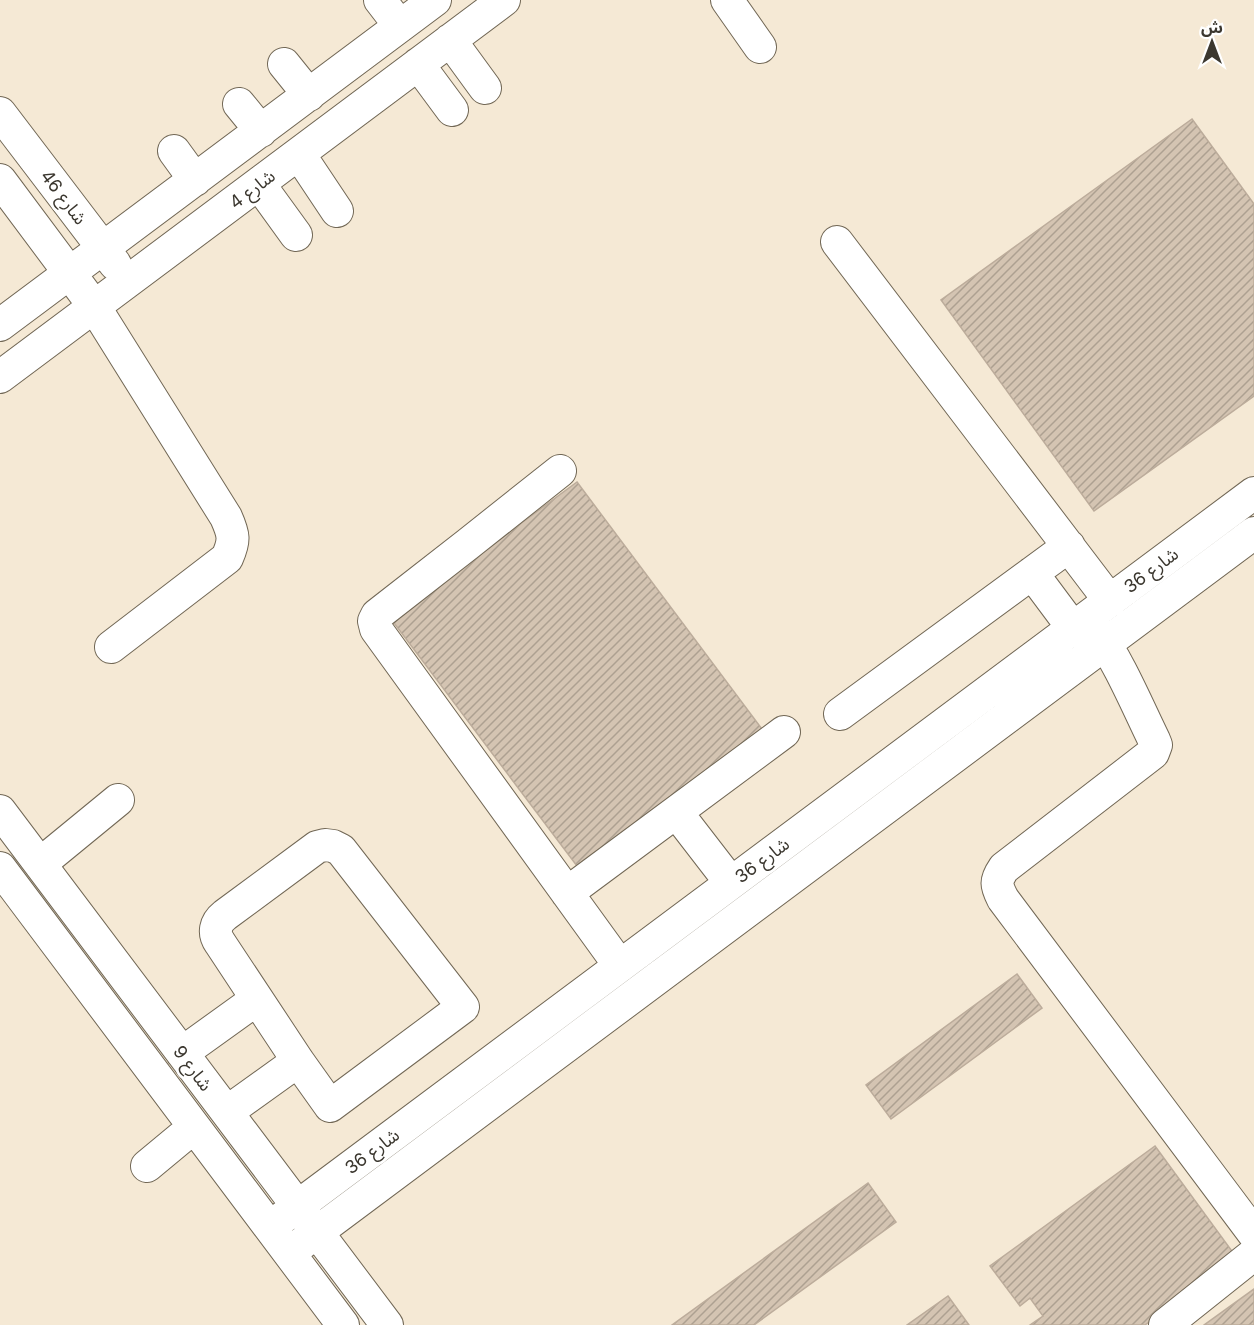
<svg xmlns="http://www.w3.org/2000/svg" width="1254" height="1325" viewBox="0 0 1254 1325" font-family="Inter,'Noto Sans Arabic',sans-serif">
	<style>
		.building { fill: url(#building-hatch); stroke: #bcac9b; stroke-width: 1.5 }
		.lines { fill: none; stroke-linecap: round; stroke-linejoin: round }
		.minor-casing { stroke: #716755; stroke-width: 34 }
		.minor { stroke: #fff; stroke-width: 32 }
		.labels { text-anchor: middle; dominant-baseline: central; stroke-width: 5; stroke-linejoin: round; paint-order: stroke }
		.street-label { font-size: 18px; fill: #3b372f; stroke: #fff }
	</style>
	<defs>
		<pattern id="building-hatch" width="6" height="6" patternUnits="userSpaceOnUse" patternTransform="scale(1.5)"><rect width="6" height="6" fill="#d4c4b2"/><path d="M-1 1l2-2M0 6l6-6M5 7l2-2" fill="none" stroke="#ada091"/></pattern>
	</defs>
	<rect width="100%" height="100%" fill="#f5e9d5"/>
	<path class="building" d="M1192 119 1254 204V396L1094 511 941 300Z
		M577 482 765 733 580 870 391 619Z
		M1017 974 1042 1008 891 1119 866 1085Z
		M1155 1146 1237 1258 1145 1325H1030L1043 1316 1030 1298 1020 1306 990 1266Z
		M868 1183 896 1222 754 1325H672Z
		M1254 1289V1325H1204Z
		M948 1296 969 1325H907Z"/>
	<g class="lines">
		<g class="minor-casing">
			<path id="minor" d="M380 0 400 26
				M727 0 760 47
				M450 40 485 88
				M284 64 309 95
				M418 64 452 110
				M239 104 261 131
				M0 113 115 264
				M174 151 195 180
				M299 154 337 211
				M0 180 94 306 226 517C234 535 235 540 227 558L111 647
				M259 184 296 235
				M837 242 1110 601
				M0 325 435 0
				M0 377 504 0
				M560 471 468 544 377 615 374 621 376 629 620 966
				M1032 573 1073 628
				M1095 628C1119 662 1136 703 1154 740L1156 745 1153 753 1004 868C995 881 996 885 1003 899L1254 1234
				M840 714 1069 546
				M0 811 387 1325
				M677 813 731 883
				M325 845 333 846 341 850 463 1007 330 1106 298 1061 220 943C213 933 215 923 225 915L317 847Z
				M40 864 118 800
				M0 868 343 1325
				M567 893 784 732
				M182 1053 257 999
				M227 1112 298 1061
				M147 1166 194 1127
				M270 1227 1254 493
				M289 1253 1254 533
				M1165 1325 1254 1254"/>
		</g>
		<use href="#minor" class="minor"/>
	</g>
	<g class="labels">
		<g class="street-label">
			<text transform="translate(252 189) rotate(-37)">شارع 4</text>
			<text transform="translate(64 197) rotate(53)">شارع 46</text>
			<text transform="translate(1151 570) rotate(-37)">شارع 36</text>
			<text transform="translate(762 860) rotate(-37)">شارع 36</text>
			<text transform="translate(193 1068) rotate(53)">شارع 9</text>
			<text transform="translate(372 1151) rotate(-37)">شارع 36</text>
		</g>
	</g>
	<g transform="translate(1212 42)" stroke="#ffffff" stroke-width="4.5" paint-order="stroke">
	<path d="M0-4.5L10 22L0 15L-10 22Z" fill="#3b372f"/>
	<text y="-9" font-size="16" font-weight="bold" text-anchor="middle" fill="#3b372f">ش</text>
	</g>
</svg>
